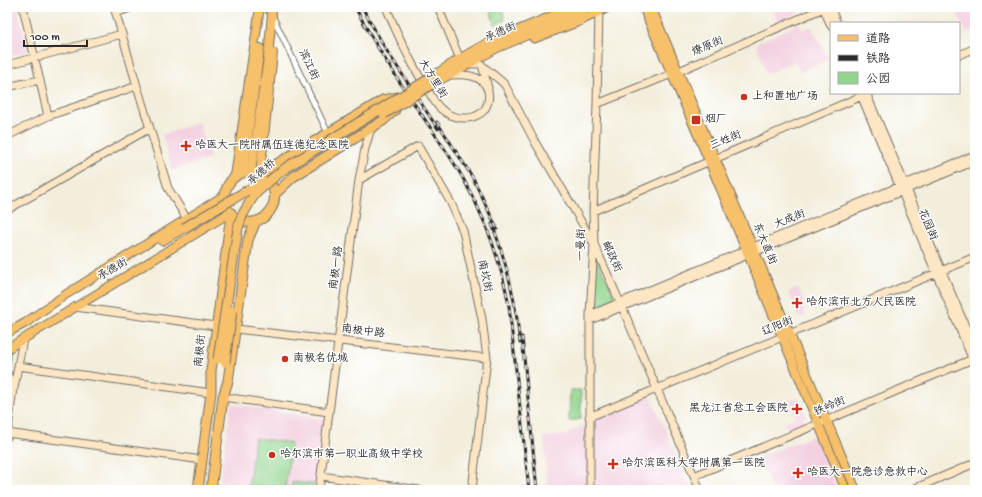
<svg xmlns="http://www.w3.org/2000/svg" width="982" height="497" viewBox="0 0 982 497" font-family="'Gochi Hand','LXGW WenKai TC',sans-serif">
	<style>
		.built { fill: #f3cfe0 }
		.green { fill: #92d58d; stroke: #5e805c }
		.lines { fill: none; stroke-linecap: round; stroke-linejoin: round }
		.highway-tunnel { stroke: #cbc7b9; stroke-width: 9; stroke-dasharray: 9 4.5; stroke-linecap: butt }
		.street-casing { stroke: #716f69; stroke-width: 7 }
		.secondary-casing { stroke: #716f69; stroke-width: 9 }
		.primary-casing { stroke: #716f69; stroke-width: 10 }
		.highway-casing { stroke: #716f69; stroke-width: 11 }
		.street { stroke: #fff; stroke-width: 5 }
		.secondary { stroke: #fce6c4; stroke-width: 7 }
		.primary { stroke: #f7c06b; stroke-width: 8 }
		.highway { stroke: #f7c06b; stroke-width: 9 }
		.rail-casing { stroke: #2b2b2b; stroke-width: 3 }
		.rail { stroke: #fff; stroke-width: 1.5; stroke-dasharray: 4.5; stroke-linecap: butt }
		.highway-bridge-casing { stroke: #716f69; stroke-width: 11; stroke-linecap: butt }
		.highway-bridge { stroke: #f7c06b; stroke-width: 9 }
		.poi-dot { fill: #c8321e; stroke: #fff; stroke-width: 1.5 }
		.labels { text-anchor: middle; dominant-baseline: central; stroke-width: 3; stroke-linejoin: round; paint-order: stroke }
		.street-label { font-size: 11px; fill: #2b2b2b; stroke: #fff }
		.poi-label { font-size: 11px; fill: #2b2b2b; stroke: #fff; text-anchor: start }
	</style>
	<rect width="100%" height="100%" fill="#fff"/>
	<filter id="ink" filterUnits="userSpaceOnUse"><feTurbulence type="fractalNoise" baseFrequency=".025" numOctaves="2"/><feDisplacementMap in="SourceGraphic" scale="8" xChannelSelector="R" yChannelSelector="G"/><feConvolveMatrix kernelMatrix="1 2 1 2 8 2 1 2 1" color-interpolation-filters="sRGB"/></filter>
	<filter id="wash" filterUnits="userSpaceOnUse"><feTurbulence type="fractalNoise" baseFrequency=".012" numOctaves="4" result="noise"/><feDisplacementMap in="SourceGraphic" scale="16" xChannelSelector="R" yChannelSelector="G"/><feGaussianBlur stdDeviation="0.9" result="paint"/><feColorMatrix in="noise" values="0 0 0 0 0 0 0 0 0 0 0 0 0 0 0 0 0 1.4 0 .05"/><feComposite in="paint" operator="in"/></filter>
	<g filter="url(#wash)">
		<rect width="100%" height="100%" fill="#f3eedc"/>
		<path class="built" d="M7 7H17L28 51 7 57Z
			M771 7H810L778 22Z
			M954 7H975V32L974 31 967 33Z
			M799 23 803 30 811 26 829 59 800 72 795 61 767 74 756 44Z
			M199 122 210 158 173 170 162 135Z
			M798 288 804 302 801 304 806 315 799 318 794 307H793L791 304 793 303 788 292Z
			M650 395 692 490H547L544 437 566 435 598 416Z
			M798 398 806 416 804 418 805 422 788 430 784 422 796 417 789 401Z
			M231 404 325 419 315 490H219Z
			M816 435 837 490H772L759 457Z"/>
		<path class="green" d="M490 7H502L505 20 494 25Z
			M596 257 615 297 614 300 596 309 594 307Z
			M15 353 12 372 7 364V358Z
			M570 390H581V419L569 421Z
			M255 438 291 443 285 490H248Z
			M292 482 314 484 313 490H291Z"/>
	</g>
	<g filter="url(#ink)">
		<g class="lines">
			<path class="highway-tunnel" d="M582 11 591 7"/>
			<g class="street-casing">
				<path id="street" d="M273 17 328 133"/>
			</g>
			<g class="secondary-casing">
				<path id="secondary" d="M23 7 48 116
					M114 7 137 86 168 188 187 219
					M386 7C398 36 410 62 427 89 431 95 435 104 441 109 451 118 469 122 481 113 487 109 490 99 488 91 483 74 464 74 449 75
					M438 7 460 59
					M823 7 831 26
					M830 7 837 23
					M116 13 133 7
					M959 55 975 48
					M470 64H480L501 81 505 85 535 142 594 244 622 307 700 490
					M7 65 122 34
					M482 65 488 88
					M7 87 40 80
					M860 93 975 365
					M866 93 975 349
					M597 104 679 71 826 7
					M7 136 48 116 137 86
					M359 180 418 146 451 203 463 231 482 319 487 358 472 490
					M7 210 150 128
					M593 211 869 93
					M75 307 216 326
					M590 315 975 155
					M590 320 975 161
					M236 329 487 358
					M18 366 211 393
					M7 373 13 388 7 437
					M14 388 23 339
					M7 389V398
					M223 397 329 412
					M589 417 975 257
					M7 433 202 460
					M321 476 419 490
					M694 476 975 358
					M590 484V315L594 244 593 211 597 104 599 11
					M590 489V490
					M319 490 359 180 365 149 371 128
					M911 490 975 463"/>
			</g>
			<g class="primary-casing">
				<path id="primary" d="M643 7 709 161 846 490
					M651 7 856 490
					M243 172 260 48
					M251 172 268 57 272 14 268 7
					M260 174 273 53
					M235 176 260 7
					M162 241 184 228
					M25 323 65 295 225 195
					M7 333 29 321
					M7 349 231 212"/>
			</g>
			<g class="highway-casing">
				<path id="highway" d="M534 38 579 21 608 7
					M429 79 460 59 488 43 575 7
					M432 84 496 48 582 11
					M260 174C291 191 267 234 238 219 210 204 230 162 260 174L383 100 399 97
					M275 194 293 177 384 120 395 110
					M198 490 211 393V371L229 229 232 214
					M211 490 223 397 228 381 248 240 256 221"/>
			</g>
			<use href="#street" class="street"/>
			<use href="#secondary" class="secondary"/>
			<use href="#primary" class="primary"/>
			<use href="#highway" class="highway"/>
			<g class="rail-casing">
				<path id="rail" d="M355 7C378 51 406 92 434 133 445 150 457 166 466 184 487 222 501 263 509 306L529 490
					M362 7 385 48 438 129
					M437 122 473 178 497 229
					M492 224C507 263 516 302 520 343
					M522 337 537 490"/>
			</g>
			<use href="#rail" class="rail"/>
			<g class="highway-bridge-casing">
				<path id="highway-bridge" d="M384 114 432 84
					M184 228 263 181
					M218 359 238 228 242 216 251 200 257 192 273 178 287 167 429 79
					M225 362 232 311"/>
			</g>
			<use href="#highway-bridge" class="highway-bridge"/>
		</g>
	</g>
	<g class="poi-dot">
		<circle cx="744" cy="97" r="4"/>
		<rect x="691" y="115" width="10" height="10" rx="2"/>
		<path d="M184 140h4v4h4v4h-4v4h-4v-4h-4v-4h4z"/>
		<path d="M795 297h4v4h4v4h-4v4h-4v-4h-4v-4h4z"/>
		<circle cx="285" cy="359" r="4"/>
		<path d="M795 403h4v4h4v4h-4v4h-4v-4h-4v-4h4z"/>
		<circle cx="272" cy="455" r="4"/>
		<path d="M611 458h4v4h4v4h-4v4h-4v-4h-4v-4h4z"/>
		<path d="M796 467h4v4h4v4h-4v4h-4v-4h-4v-4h4z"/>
	</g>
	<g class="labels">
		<g class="street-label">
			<text transform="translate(501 33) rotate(-24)">承德街</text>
			<text transform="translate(708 47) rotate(-23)">燎原街</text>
			<text transform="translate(308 65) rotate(65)">滨江街</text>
			<text transform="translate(432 79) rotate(58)">大方里街</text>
			<text transform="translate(726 141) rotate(-23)">三姓街</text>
			<text transform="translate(262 173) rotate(-42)">承德桥</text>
			<text transform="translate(790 220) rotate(-22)">大成街</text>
			<text transform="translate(927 225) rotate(67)">花园街</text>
			<text transform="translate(764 244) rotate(67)">东大直街</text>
			<text transform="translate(582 245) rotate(-89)">一曼街</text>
			<text transform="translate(611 257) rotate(65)">邮政街</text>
			<text transform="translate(337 268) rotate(-83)">南极一路</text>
			<text transform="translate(113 270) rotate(-31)">承德街</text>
			<text transform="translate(484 276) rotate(78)">南坎街</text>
			<text transform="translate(778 327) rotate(-23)">辽阳街</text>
			<text transform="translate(363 332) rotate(7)">南极中路</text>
			<text transform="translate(201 351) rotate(-84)">南极街</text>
			<text transform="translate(830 407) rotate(-23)">铁岭街</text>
		</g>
		<g class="poi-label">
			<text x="752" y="97">上和置地广场</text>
			<text x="705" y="120">烟厂</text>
			<text x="195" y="146">哈医大一院附属伍连德纪念医院</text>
			<text x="806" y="303">哈尔滨市北方人民医院</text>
			<text x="293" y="359">南极名优城</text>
			<text x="788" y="409" text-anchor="end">黑龙江省总工会医院</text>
			<text x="280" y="455">哈尔滨市第一职业高级中学校</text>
			<text x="622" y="464">哈尔滨医科大学附属第一医院</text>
			<text x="807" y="473">哈医大一院急诊急救中心</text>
		</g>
	</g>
	<rect width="982" height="497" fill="none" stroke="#fff" stroke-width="24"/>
	<rect x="830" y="22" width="130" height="72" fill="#ffffff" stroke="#aaaaaa"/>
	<rect x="838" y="35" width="20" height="6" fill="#f7c06b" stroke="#aaaaaa"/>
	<text x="866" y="42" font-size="12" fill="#2b2b2b">道路</text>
	<rect x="838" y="55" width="20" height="6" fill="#2b2b2b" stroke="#aaaaaa"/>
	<text x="866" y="62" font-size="12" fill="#2b2b2b">铁路</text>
	<rect x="838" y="72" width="20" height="12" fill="#92d58d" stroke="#aaaaaa"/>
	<text x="866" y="82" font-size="12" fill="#2b2b2b">公园</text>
	<path d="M24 40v6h63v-6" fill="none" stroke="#2b2b2b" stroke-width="2"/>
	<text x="30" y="40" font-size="12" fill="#2b2b2b" stroke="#ffffff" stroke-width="3" paint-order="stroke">100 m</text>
</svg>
